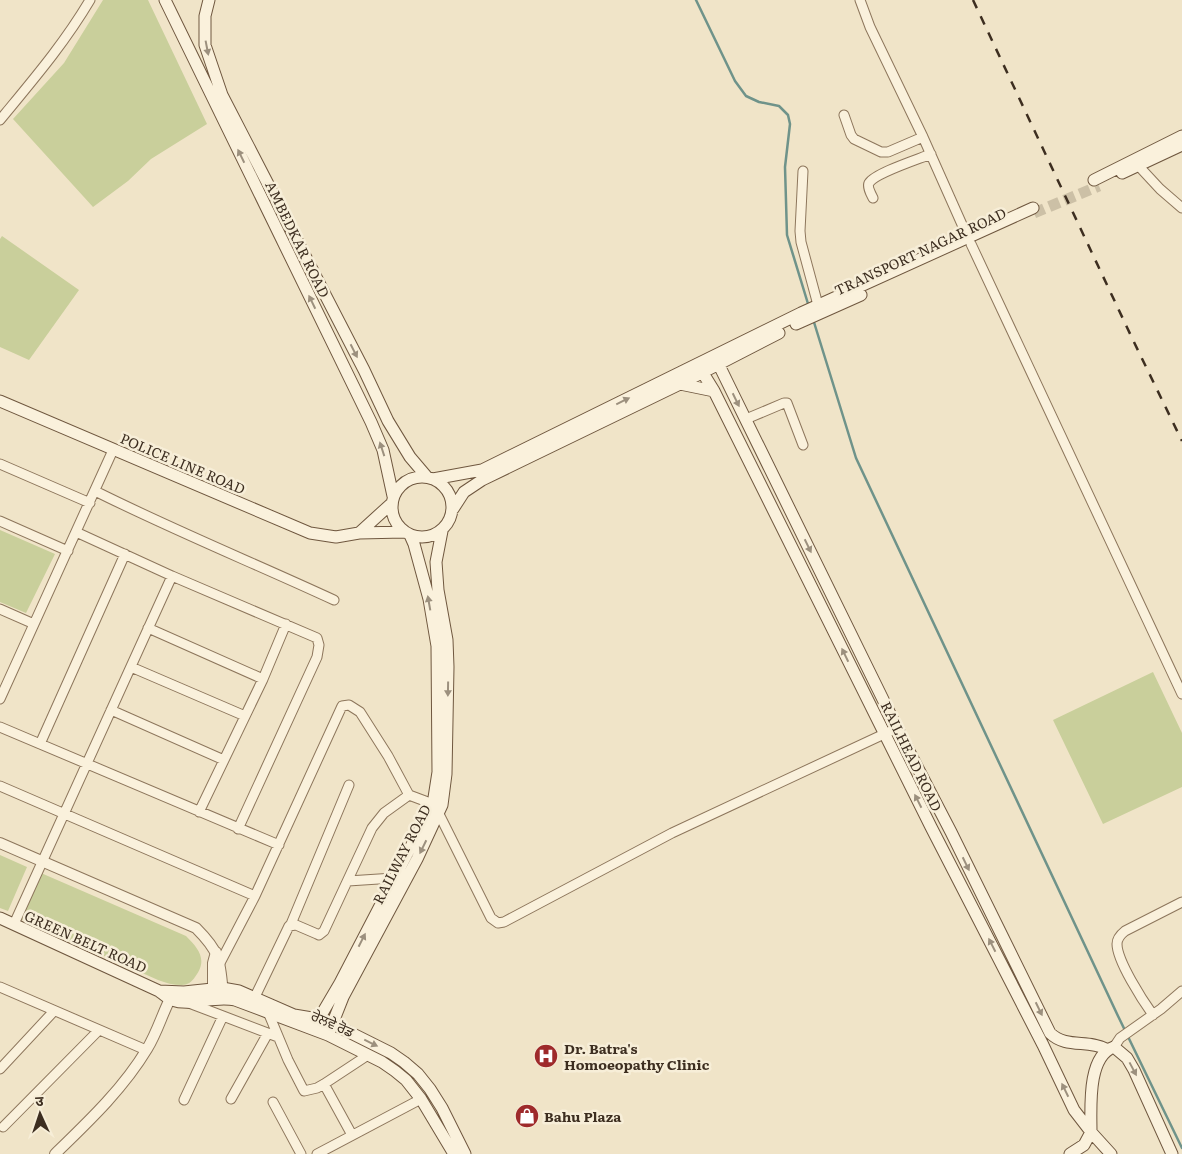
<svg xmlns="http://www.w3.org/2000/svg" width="1182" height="1154" viewBox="0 0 1182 1154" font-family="Literata,'Noto Sans Devanagari','Noto Sans Gurmukhi',serif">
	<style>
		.green { fill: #c9cf9b }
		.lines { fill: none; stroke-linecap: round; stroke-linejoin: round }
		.stream { stroke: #6f938a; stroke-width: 2.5 }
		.secondary-tunnel { stroke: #ccc0a6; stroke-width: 11; stroke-dasharray: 11 5.5; stroke-linecap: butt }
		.minor-casing { stroke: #8d765c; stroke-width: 11 }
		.tertiary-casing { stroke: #8d765c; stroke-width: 12 }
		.secondary-casing { stroke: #6f573f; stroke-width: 13 }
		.minor { stroke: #faf1dc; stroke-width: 9 }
		.tertiary { stroke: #faf1dc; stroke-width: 10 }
		.secondary { stroke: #faf1dc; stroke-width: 11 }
		.rail { stroke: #3d2e20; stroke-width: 2.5; stroke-dasharray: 9 9; stroke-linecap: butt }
		.oneway { fill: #9c907e }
		.labels { text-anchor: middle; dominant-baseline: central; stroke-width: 5; stroke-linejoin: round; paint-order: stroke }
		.street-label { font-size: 14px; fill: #3d2e20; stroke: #f7eed8 }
		.poi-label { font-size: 14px; font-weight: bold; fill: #3d2e20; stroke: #f7eed8; text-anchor: start }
	</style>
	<rect width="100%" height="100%" fill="#f0e4c8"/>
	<path class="green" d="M103 0H148L207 124 151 159 128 181 93 207 13 119 64 63Z
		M2 236 79 290 29 360 0 347V239Z
		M0 530 55 554 26 613 0 602Z
		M1153 672 1182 733V787L1103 824 1053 720Z
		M0 855 27 867 8 911 0 908Z
		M41 873 186 936C199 949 208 960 195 977 192 982 187 985 182 985 173 985 166 983 158 980L19 918Z"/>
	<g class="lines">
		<path class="stream" d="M696 0 735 81 746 96 759 102 779 106 788 115 790 124 785 167 787 235 809 307
			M813 319 856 458 1118 1016 1182 1148"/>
		<path class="secondary-tunnel" d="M1034 213 1099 186"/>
		<g class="minor-casing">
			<path id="minor" d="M860 0 870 27 923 137 968 238
				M844 115 851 135 854 139 881 152H888L923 137
				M0 120C32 81 64 44 90 0
				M1134 161 1160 189 1182 208
				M803 171 800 231 801 242 818 305
				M873 198C871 194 867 187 869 183 875 173 919 159 931 154
				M971 244 1182 694
				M746 419 784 403H787L803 445
				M0 464 90 503
				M95 491C173 530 254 563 334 600
				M0 521 68 551
				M76 532 172 576
				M0 609 34 624
				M148 628 263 679
				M131 667 245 716
				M0 699 113 450
				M111 710 224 760
				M0 727 279 845
				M40 744 125 554
				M0 786 255 896
				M199 812 263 679 286 624
				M439 814 491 918 498 923 504 922 672 833 897 728
				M348 881 394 878
				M14 924 172 576 317 638 319 645 317 657 238 829
				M291 924 349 785
				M220 963 255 896 342 706 349 705 360 712 388 756 409 795
				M0 987 146 1050
				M189 1003 278 1037
				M252 1003 289 926 296 925 317 934 319 935 324 931 372 828 384 813 409 795 433 804
				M268 1012 288 1060 304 1091 317 1088 324 1084 368 1055
				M1153 1015C1143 1001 1117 961 1117 944 1117 939 1120 935 1125 931L1182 902
				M1114 1047 1120 1038 1161 1009 1182 991
				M0 1069 54 1011
				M324 1084 352 1135
				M231 1099 268 1033
				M184 1100 223 1016
				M273 1102 301 1154
				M3 1127 99 1030
				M317 1154 421 1099"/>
		</g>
		<g class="tertiary-casing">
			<path id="tertiary" d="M0 843 196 928C221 953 220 961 223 995
				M213 995V963L216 952
				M55 1154C88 1122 123 1089 147 1049 158 1031 163 1011 173 993"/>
		</g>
		<g class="secondary-casing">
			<path id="secondary" d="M165 0 371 422 383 450 393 496
				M209 0 205 16V45L222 95 364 370 388 421 410 457 427 477
				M1122 173 1182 145
				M1094 180 1182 136
				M796 324 861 295
				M715 357 897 728 951 832 1050 1033C1066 1049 1088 1039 1106 1049
				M698 365 714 391 931 827 1043 1045 1074 1110 1091 1132 1084 1145 1070 1154
				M680 384 714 391
				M0 401 310 533 336 537 359 533 404 532
				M392 507a30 30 0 1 1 60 0a30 30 0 1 1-60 0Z
				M433 479 482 470 801 313 1033 208
				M453 509 464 492 482 480 680 384 779 333
				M359 533 392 503
				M0 918 159 991C163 994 167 998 172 1000 192 1007 214 995 235 1000L328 1035 382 1062 395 1071 406 1080 421 1099 454 1154
				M159 991 184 992 222 988 239 991 294 1015 318 1019 333 1024 391 1053 404 1062 418 1074 430 1089 442 1108 465 1154
				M313 1029 340 983 433 804 438 772 437 646 429 599 414 544 410 535
				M328 1035 343 997 417 859 442 805 446 774 448 667 447 640 438 590 436 562 442 531
				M1111 1154 1091 1132C1091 1108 1087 1056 1114 1047L1127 1058 1134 1070 1172 1154"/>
		</g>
		<use href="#minor" class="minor"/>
		<use href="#tertiary" class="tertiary"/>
		<use href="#secondary" class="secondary"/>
		<path class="rail" d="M973 0 1132 338 1182 441"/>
	</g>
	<defs><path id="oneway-solid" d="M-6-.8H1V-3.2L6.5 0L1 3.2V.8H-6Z" transform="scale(1.25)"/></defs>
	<g class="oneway">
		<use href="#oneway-solid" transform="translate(207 48) rotate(79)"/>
		<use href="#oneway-solid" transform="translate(241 156) rotate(-116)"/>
		<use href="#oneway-solid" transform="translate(312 302) rotate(-116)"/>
		<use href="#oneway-solid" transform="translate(354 351) rotate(63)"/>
		<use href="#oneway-solid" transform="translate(736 400) rotate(64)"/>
		<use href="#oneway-solid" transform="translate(623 401) rotate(-26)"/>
		<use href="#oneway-solid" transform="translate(382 449) rotate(-108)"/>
		<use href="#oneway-solid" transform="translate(808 546) rotate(64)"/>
		<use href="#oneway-solid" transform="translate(429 603) rotate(-100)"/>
		<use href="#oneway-solid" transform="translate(845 655) rotate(-116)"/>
		<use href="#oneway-solid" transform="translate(448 689) rotate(91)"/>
		<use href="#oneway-solid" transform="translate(918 801) rotate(-117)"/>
		<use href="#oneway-solid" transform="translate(423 847) rotate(116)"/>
		<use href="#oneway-solid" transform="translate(966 864) rotate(64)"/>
		<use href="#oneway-solid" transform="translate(362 940) rotate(-63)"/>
		<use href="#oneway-solid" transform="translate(992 945) rotate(-117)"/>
		<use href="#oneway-solid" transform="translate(1039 1009) rotate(64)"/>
		<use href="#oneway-solid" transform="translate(371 1043) rotate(26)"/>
		<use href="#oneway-solid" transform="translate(1133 1069) rotate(62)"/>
		<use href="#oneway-solid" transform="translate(1065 1090) rotate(-116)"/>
	</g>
	<defs>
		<g id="hospital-disc" transform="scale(1.25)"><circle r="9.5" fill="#9e2a2b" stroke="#f7eed8"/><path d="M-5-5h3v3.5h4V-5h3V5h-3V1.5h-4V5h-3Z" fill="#fff"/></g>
		<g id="shop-disc" transform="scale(1.25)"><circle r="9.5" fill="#9e2a2b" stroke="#f7eed8"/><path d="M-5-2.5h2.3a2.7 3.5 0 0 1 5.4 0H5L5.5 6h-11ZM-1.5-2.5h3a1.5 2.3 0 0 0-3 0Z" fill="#fff"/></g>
	</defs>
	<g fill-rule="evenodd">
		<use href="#hospital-disc" x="546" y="1056"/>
		<use href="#shop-disc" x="527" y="1116"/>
	</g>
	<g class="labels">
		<g class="street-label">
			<text transform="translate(298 239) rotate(64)">AMBEDKAR ROAD</text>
			<text transform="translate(920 251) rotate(-25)">TRANSPORT NAGAR ROAD</text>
			<text transform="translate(183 463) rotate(23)">POLICE LINE ROAD</text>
			<text transform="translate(912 756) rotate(64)">RAILHEAD ROAD</text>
			<text transform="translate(401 854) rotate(-63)">RAILWAY ROAD</text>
			<text transform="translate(86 941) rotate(24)">GREEN BELT ROAD</text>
			<text transform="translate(333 1023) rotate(24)">ਰੇਲਵੇ ਰੋਡ</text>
		</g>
		<g class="poi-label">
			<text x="564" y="1048">Dr. Batra's<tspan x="564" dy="16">Homoeopathy Clinic</tspan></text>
			<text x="544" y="1116">Bahu Plaza</text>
		</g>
	</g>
	<g transform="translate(40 1114) rotate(357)" stroke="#f7eed8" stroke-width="4" paint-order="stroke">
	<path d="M0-4L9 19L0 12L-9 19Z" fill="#3d2e20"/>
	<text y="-8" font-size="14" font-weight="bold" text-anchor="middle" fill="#3d2e20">उ</text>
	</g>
</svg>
